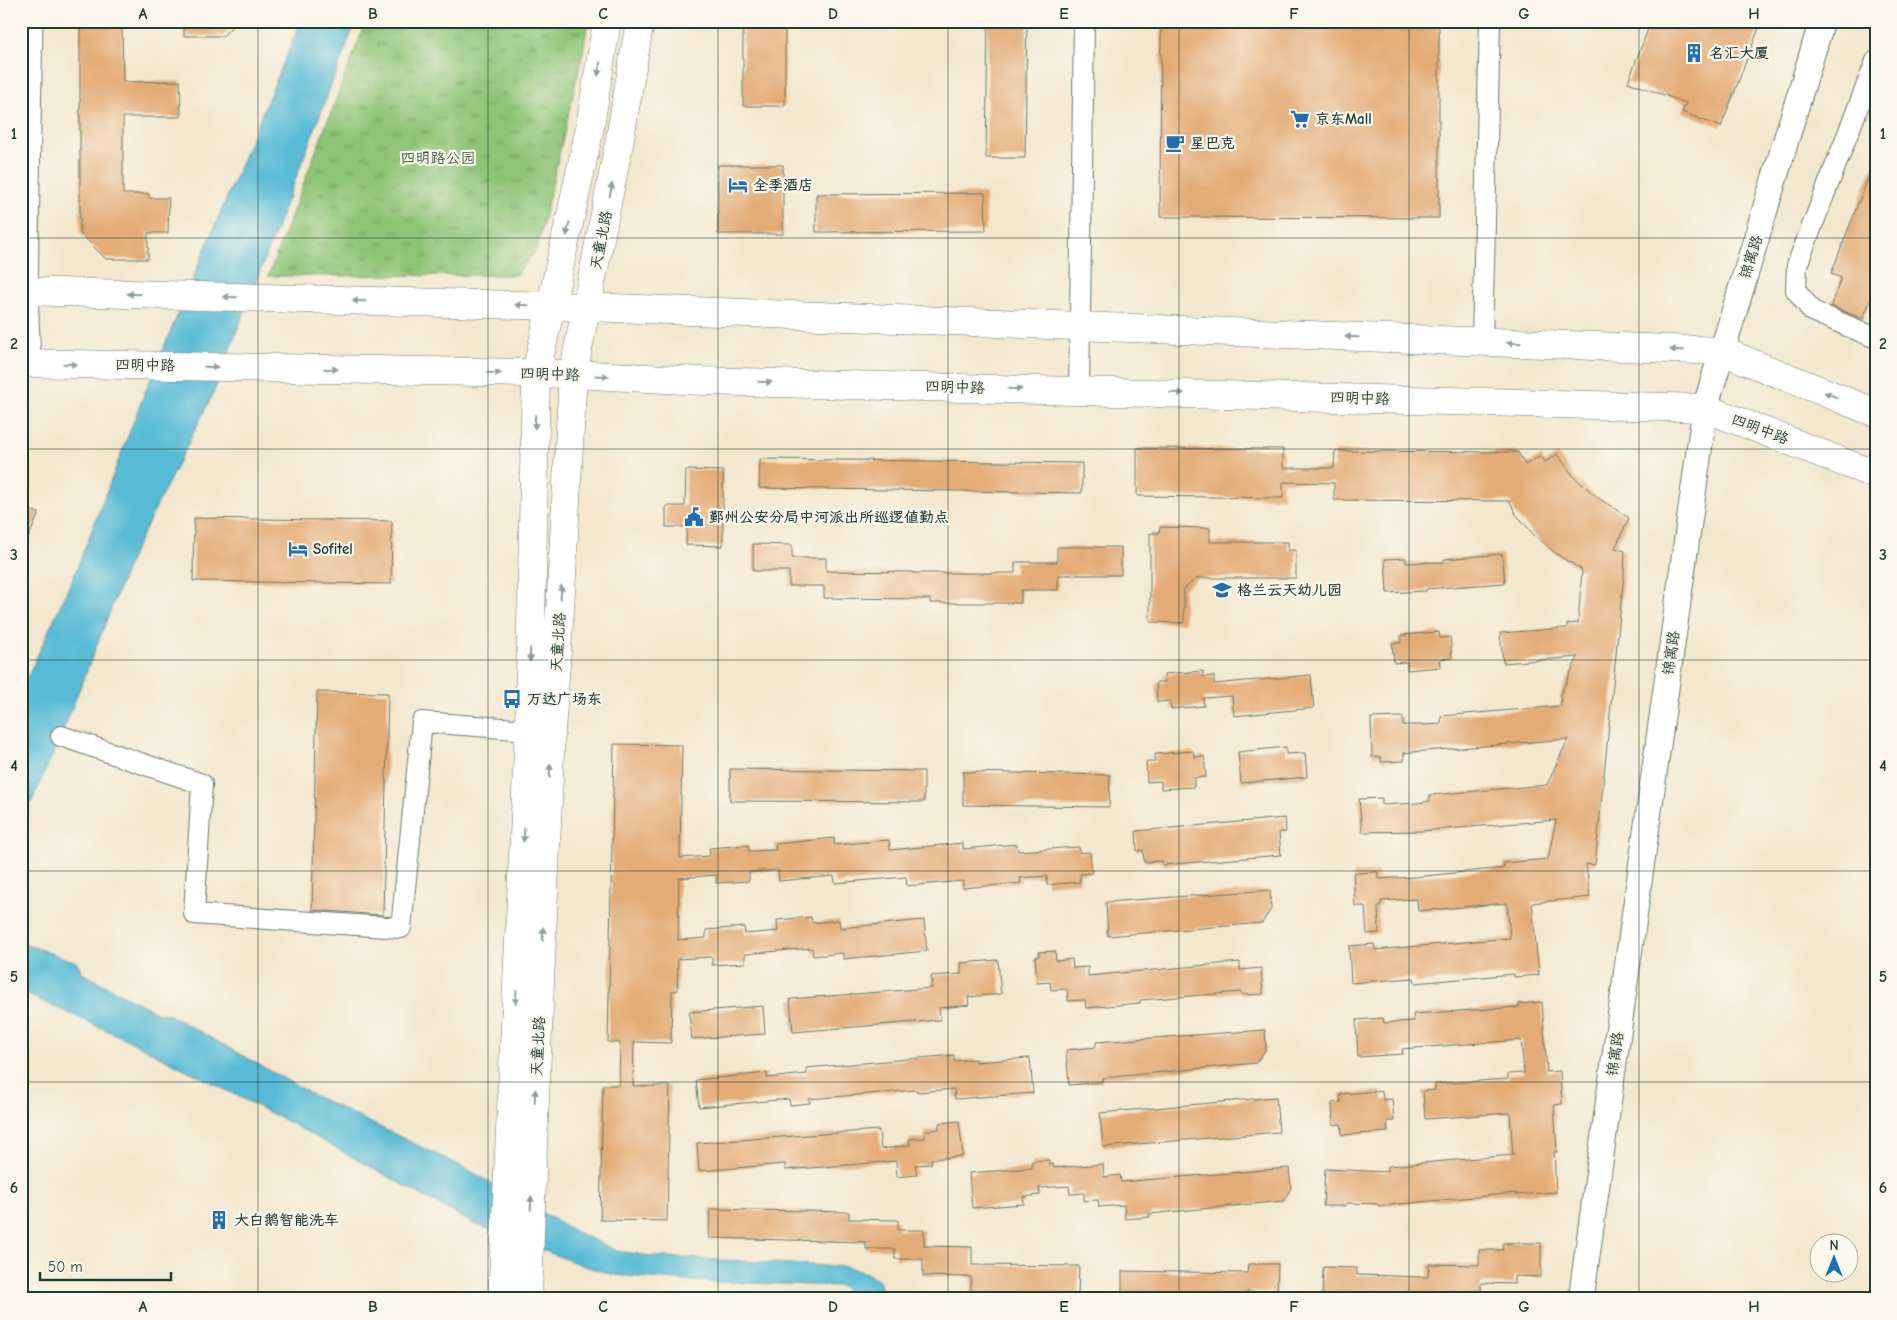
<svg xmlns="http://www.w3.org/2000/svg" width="1897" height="1320" viewBox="0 0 1897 1320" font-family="'Comic Neue','LXGW WenKai TC',sans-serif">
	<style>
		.park { fill: url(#park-tufts); stroke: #568055 }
		.water { fill: #58bbd6; stroke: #3c7c85 }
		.building { fill: #e3ab76 }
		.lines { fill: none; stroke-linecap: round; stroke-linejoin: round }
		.minor-casing { stroke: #69786a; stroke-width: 22 }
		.tertiary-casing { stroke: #69786a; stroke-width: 27 }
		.secondary-casing { stroke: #69786a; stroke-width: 29 }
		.primary-casing { stroke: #69786a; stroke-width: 29 }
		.minor { stroke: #fff; stroke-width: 20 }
		.tertiary { stroke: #fff; stroke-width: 25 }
		.secondary { stroke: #fff; stroke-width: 28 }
		.primary { stroke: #fff; stroke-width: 28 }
		.oneway { fill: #8f9e9a }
		.grid { fill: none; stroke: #1f3d34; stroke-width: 1; stroke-opacity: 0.55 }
		.labels { text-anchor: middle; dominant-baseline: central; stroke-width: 4.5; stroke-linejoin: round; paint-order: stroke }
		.poi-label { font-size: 15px; font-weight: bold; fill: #1f3d34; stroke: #fbf7ec; text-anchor: start }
		.park-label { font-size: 15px; fill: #3b5f44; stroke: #fbf7ec }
		.street-label { font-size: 15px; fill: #1f3d34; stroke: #fbf7ec }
		.neatline { fill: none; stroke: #1f3d34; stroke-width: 2 }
		.grid-label { font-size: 16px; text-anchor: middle; font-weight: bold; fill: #1f3d34 }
	</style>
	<defs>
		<pattern id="park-tufts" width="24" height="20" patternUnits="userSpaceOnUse" patternTransform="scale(1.25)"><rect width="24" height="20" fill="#8ec476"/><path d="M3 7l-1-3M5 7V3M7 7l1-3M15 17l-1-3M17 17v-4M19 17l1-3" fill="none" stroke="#73a062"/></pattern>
	</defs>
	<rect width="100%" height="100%" fill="#fbf7ec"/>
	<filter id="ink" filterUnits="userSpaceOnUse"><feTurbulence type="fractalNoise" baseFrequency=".02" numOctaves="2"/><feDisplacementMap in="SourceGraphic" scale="10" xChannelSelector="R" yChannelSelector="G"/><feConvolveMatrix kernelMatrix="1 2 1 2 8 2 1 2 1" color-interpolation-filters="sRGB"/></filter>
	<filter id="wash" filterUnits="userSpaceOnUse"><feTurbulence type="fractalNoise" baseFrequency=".0096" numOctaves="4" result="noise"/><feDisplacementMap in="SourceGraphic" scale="20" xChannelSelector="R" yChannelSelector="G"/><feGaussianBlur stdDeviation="1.12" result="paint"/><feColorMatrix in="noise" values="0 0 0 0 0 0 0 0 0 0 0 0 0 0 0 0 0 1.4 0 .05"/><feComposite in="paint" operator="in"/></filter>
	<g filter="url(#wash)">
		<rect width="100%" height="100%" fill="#f3e7ce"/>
		<path class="park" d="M366 21H588L583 52 537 249 516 275 268 276Z"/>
		<path class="water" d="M301 21H356L213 394 133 553 61 736 21 826V692L78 566 145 392Z
			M21 943 77 962 82 973 158 1013 168 1014 315 1096 467 1169 576 1232 618 1251 650 1256 847 1267 867 1273 879 1281 885 1299H856L855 1296 841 1286 688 1281 614 1275 584 1266 472 1223 288 1122 126 1039 21 992Z"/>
		<g id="blocks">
			<path class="building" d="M80 21H122L123 82 180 81 181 117H123V194H149V198H169L168 233H148V259H106L80 233Z
				M184 21H237L223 36H184Z
				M743 21H785V106H743Z
				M988 21H1027L1025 158H986Z
				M1161 21H1439V218L1160 217Z
				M1651 21H1751L1760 25 1721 127 1682 112 1686 103 1628 82Z
				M1875 160 1876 286 1863 319 1831 306 1841 278 1831 274Z
				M718 165H783V234H718Z
				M985 193 986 231 816 232V194Z
				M1137 448 1283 449V468H1334L1335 451 1518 452 1525 465 1541 456 1545 462 1557 454 1575 478 1597 497 1629 518 1615 548 1625 551 1624 574 1595 865 1586 864 1590 897 1532 903 1539 975 1514 977V974L1415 983 1414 978 1351 983 1349 946 1374 944 1375 950 1510 938 1507 903 1418 911 1417 899 1381 901V906H1378L1379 933 1367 934 1365 906H1355L1353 873 1378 872V879L1415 877 1504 868V863L1548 859 1556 820 1420 831 1362 832 1359 799 1382 798V805L1418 803 1430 801V795L1547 785 1568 739 1413 752 1404 753V761L1381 762V757H1372L1371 718 1403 717V725H1425L1441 724V716L1561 706 1560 695 1578 657 1503 663 1500 633 1567 628V624L1578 623 1582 570 1558 555 1534 535 1515 513 1510 501 1334 500V483L1283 482V498L1137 496Z
				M760 459 1082 463V493L759 488Z
				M686 470 723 471V546L686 545 687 527H666V506H685Z
				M21 507 39 513 21 555Z
				M194 518 392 521 391 584 193 581Z
				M1160 527 1210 528V542H1288V550H1296V578H1197L1184 589V623L1150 622V533H1159Z
				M753 544 792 545V558H826V571L913 572V573H1015V562H1057V547H1121V575H1058V590H1021V603H930V599L824 598V586H789V571H753Z
				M1502 554 1505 583 1426 589V591L1387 593 1385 559 1406 558V563L1444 562V559Z
				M1439 632 1440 638 1450 637 1452 658 1440 659 1441 667 1407 670V662L1394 663 1392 643H1401V635Z
				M1203 671V677L1214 676V684L1311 675 1314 708 1234 716 1232 696 1203 698 1204 706 1171 709 1170 701 1157 702 1156 682H1165L1164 674Z
				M317 692 388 693 383 915 312 910Z
				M614 744 682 745 680 858 710 856 709 848 748 845 749 851 776 850 775 844 834 838 835 845 889 840 890 850 963 843V849L1017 844 1018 851 1079 847 1080 853 1090 852 1092 873 1080 874V882L1047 885V876L1020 878 1021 883 963 888V881L907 886 906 877 835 883 834 876 779 881 778 870 749 872V881L716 883V875L679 878 678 940 706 938V930L744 927 745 934 778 931 777 920 811 917 812 923 839 920 840 928 924 920 927 951 843 959V953L813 956 812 948 745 954V963L712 965V957L678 959 677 991H672L671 1043 634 1042 633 1086H670L667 1221 600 1220 603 1085H619L620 1043 608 1042Z
				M1286 747V754L1305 753 1307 777 1241 783 1238 752Z
				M1193 751 1194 757 1204 756 1206 777 1194 778V787L1161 789V781L1147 782 1146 762H1155V754Z
				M730 769 924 771V802L730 801Z
				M963 772 1110 775 1109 807 963 805Z
				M1285 818 1286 832H1279L1281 855 1163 865 1162 861 1144 862 1143 850 1137 851 1136 831Z
				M1270 890 1271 909 1262 923 1108 936 1106 902Z
				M1055 951 1056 961 1072 959 1073 968 1088 967V976L1240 962V970L1261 968 1263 994 1242 995 1241 992 1140 1000V1003L1086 1008 1085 1000 1068 1001 1067 989 1051 990 1050 982 1037 983 1035 957 1039 956V952Z
				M998 960 1001 994 968 997 969 1005 939 1008 940 1020 793 1032 790 999 932 988 931 976 961 974V963Z
				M1542 1002 1547 1072 1560 1071 1562 1104 1554 1105 1557 1152H1554L1556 1192 1516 1195V1193L1379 1206 1378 1204 1346 1203V1206H1323L1325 1169 1388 1172V1166L1513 1155 1510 1113 1425 1119 1423 1091 1435 1090V1084L1508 1079V1074L1524 1073 1521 1040 1402 1049 1403 1054 1358 1057 1356 1020 1383 1018 1384 1023 1414 1021 1413 1014 1519 1007V1004Z
				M763 1006 765 1034 692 1039 689 1012Z
				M1265 1030 1266 1049 1256 1063 1102 1078V1082L1069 1085 1066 1050 1096 1047V1042Z
				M954 1055V1061L975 1059V1062L1030 1058 1033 1093 955 1099 954 1089 917 1092V1090L809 1099 810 1103 790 1105 789 1099 699 1107 696 1080 767 1073V1078L807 1074 806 1068Z
				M1382 1091 1383 1100 1392 1099 1394 1121H1387L1388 1132 1342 1135 1341 1124 1333 1125 1332 1103 1341 1102 1340 1094Z
				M1276 1097 1279 1132 1103 1147 1100 1113Z
				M959 1121 963 1156 931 1159V1164L915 1165 917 1175 897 1177 896 1161 785 1170V1164L699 1171 697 1143 879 1130 881 1149 910 1145 909 1139 925 1138 924 1131 939 1129V1123Z
				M1049 1160V1165L1053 1164 1054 1168 1103 1164 1104 1177 1120 1175 1121 1182 1289 1168 1291 1188 1284 1201 1149 1214 1150 1217 1125 1219 1124 1205 1099 1207 1098 1200 1084 1201V1193L1070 1194 1069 1186 1039 1188 1040 1195 1023 1197 1024 1204 972 1208 969 1173 1032 1168V1161Z
				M710 1209 849 1212V1219L898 1220V1230H924V1246L972 1247V1265L1079 1266 1078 1296 971 1294V1277L923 1276V1259H895V1249H866V1242L709 1238Z
				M1503 1243H1541V1277L1514 1276V1284L1481 1283V1298L1322 1299 1323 1267 1357 1268V1275L1428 1277 1429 1264 1479 1265V1250H1503Z
				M1248 1264H1278L1277 1293 1247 1292V1299H1122V1271L1247 1273Z"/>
		</g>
	</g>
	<g filter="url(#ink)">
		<use href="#blocks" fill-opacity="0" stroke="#69786a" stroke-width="1"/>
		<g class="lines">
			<g class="minor-casing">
				<path id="minor" d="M1876 61 1797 265 1796 290 1812 311 1876 338
					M1482 342 1490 21
					M1079 391 1084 21
					M61 736 202 784 194 914 401 928 422 722 542 731"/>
			</g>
			<g class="tertiary-casing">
				<path id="tertiary" d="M28 363 25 291 30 21
					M1581 1299 1705 408 1822 21"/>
			</g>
			<g class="secondary-casing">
				<path id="secondary" d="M21 291 588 307 1722 351 1876 413
					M21 363 573 374 702 381 1705 408 1876 475"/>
			</g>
			<g class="primary-casing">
				<path id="primary" d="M502 1299 529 730 536 374 589 132 607 21
					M528 1299 533 1145 551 731 560 610 573 374 619 144 640 21"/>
			</g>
			<use href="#minor" class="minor"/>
			<use href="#tertiary" class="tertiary"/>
			<use href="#secondary" class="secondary"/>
			<use href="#primary" class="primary"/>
		</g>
		<defs><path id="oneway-solid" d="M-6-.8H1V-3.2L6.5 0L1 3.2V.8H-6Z" transform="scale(1.25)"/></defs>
		<g class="oneway">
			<use href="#oneway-solid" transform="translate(599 69) rotate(99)"/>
			<use href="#oneway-solid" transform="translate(611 190) rotate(-79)"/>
			<use href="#oneway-solid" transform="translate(568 229) rotate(102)"/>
			<use href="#oneway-solid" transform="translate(134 294) rotate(-178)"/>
			<use href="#oneway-solid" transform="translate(230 297) rotate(-178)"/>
			<use href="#oneway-solid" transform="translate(359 301) rotate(-178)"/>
			<use href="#oneway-solid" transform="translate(522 305) rotate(-178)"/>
			<use href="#oneway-solid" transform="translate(1352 337) rotate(-178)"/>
			<use href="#oneway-solid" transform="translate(1514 343) rotate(-178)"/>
			<use href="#oneway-solid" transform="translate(1677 350) rotate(-178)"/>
			<use href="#oneway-solid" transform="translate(70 364) rotate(1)"/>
			<use href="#oneway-solid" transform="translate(211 367) rotate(1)"/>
			<use href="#oneway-solid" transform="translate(331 369) rotate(1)"/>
			<use href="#oneway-solid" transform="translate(494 373) rotate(1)"/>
			<use href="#oneway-solid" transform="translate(602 376) rotate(3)"/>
			<use href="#oneway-solid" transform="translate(765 382) rotate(2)"/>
			<use href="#oneway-solid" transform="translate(1015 389) rotate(2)"/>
			<use href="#oneway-solid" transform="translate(1177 393) rotate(2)"/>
			<use href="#oneway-solid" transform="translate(1831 395) rotate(-158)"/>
			<use href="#oneway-solid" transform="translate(535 422) rotate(91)"/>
			<use href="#oneway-solid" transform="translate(561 592) rotate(-87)"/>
			<use href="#oneway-solid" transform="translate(530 655) rotate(91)"/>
			<use href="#oneway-solid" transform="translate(550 771) rotate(-88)"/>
			<use href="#oneway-solid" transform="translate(524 835) rotate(93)"/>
			<use href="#oneway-solid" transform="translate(543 934) rotate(-88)"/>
			<use href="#oneway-solid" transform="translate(516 997) rotate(93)"/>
			<use href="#oneway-solid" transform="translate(535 1096) rotate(-87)"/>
			<use href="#oneway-solid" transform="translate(531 1203) rotate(-88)"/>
		</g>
	</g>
	<path class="grid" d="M258 21V1299M488 21V1299M718 21V1299M948 21V1299M1179 21V1299M1409 21V1299M1639 21V1299M21 238H1876M21 449H1876M21 660H1876M21 871H1876M21 1082H1876"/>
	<defs>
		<g id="building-bare" transform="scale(1.5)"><path d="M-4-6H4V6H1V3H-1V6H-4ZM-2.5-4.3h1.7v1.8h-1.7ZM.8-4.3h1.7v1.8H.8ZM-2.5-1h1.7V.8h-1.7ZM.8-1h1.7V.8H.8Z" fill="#1f6fb2" stroke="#fbf7ec" stroke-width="2.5" paint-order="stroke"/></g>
		<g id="supermarket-bare" transform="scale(1.5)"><path d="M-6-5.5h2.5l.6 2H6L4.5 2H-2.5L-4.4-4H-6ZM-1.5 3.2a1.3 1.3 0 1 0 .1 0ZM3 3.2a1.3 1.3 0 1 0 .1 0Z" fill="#1f6fb2" stroke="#fbf7ec" stroke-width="2.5" paint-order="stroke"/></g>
		<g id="cafe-bare" transform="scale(1.5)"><path d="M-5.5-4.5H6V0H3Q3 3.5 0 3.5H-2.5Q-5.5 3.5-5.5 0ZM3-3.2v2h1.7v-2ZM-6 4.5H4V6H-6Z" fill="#1f6fb2" stroke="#fbf7ec" stroke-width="2.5" paint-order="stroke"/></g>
		<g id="hotel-bare" transform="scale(1.5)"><path d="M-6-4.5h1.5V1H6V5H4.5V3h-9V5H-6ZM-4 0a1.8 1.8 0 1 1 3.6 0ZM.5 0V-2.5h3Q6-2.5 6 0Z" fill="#1f6fb2" stroke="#fbf7ec" stroke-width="2.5" paint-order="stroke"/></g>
		<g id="civic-bare" transform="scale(1.5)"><path d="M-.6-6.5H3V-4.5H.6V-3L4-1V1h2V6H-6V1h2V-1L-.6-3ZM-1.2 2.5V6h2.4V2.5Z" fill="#1f6fb2" stroke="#fbf7ec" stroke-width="2.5" paint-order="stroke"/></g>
		<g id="school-bare" transform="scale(1.5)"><path d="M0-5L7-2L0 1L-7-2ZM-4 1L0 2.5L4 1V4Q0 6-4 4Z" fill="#1f6fb2" stroke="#fbf7ec" stroke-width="2.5" paint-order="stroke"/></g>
		<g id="bus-bare" transform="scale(1.5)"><path d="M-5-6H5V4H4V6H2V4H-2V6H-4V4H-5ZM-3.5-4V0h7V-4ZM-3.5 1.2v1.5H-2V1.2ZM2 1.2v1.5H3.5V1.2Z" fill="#1f6fb2" stroke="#fbf7ec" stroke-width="2.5" paint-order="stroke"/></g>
	</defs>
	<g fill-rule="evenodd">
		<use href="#building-bare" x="1694" y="53"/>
		<use href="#supermarket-bare" x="1300" y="119"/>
		<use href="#cafe-bare" x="1175" y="143"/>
		<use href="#hotel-bare" x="738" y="185"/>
		<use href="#civic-bare" x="694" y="517"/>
		<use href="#hotel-bare" x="298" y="549"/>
		<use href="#school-bare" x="1222" y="590"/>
		<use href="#bus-bare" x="512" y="699"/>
		<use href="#building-bare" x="219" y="1220"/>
	</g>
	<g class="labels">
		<g class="poi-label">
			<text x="1709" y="53">名汇大厦</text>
			<text x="1315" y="119">京东Mall</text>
			<text x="1190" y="143">星巴克</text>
			<text x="753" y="185">全季酒店</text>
			<text x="709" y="517">鄞州公安分局中河派出所巡逻值勤点</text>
			<text x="313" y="549">Sofitel</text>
			<text x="1237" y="590">格兰云天幼儿园</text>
			<text x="527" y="699">万达广场东</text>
			<text x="234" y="1220">大白鹅智能洗车</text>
		</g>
		<g class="park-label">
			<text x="438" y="158">四明路公园</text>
		</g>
		<g class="street-label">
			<text transform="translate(601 240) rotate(-79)">天童北路</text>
			<text transform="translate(1751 257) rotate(-73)">锦寓路</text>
			<text transform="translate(145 365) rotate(1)">四明中路</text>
			<text transform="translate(550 374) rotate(2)">四明中路</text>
			<text transform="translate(955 387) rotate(2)">四明中路</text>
			<text transform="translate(1360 398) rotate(2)">四明中路</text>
			<text transform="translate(1760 429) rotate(21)">四明中路</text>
			<text transform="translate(558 642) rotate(-86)">天童北路</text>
			<text transform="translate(1671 653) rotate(-82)">锦寓路</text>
			<text transform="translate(538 1046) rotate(-87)">天童北路</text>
			<text transform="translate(1615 1054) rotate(-82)">锦寓路</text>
		</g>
	</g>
	<rect width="1897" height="1320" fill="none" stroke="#fbf7ec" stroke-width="55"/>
	<g transform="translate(1834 1258)"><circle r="24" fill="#fbf7ec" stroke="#a3ada2"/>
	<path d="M0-4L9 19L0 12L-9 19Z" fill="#1f6fb2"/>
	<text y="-8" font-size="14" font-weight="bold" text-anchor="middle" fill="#1f3d34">N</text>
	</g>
	<path d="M40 1272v8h131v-8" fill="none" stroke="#1f3d34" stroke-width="2.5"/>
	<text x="48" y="1272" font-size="15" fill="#1f3d34" stroke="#fbf7ec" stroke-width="4" paint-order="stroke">50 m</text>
	<rect x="28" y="28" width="1842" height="1264" class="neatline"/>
	<g class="grid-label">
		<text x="143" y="19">A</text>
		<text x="373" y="19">B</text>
		<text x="603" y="19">C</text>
		<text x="833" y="19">D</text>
		<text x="1064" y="19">E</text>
		<text x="1294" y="19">F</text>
		<text x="1524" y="19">G</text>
		<text x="1754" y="19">H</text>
		<text x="14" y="139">1</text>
		<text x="1883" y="139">1</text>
		<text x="14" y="349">2</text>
		<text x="1883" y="349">2</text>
		<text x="14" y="560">3</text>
		<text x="1883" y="560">3</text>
		<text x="14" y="771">4</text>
		<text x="1883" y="771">4</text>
		<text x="14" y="982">5</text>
		<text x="1883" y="982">5</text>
		<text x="14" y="1193">6</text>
		<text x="1883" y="1193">6</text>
		<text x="143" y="1312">A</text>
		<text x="373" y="1312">B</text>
		<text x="603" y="1312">C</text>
		<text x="833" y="1312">D</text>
		<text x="1064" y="1312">E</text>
		<text x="1294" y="1312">F</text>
		<text x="1524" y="1312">G</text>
		<text x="1754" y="1312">H</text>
	</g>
</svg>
